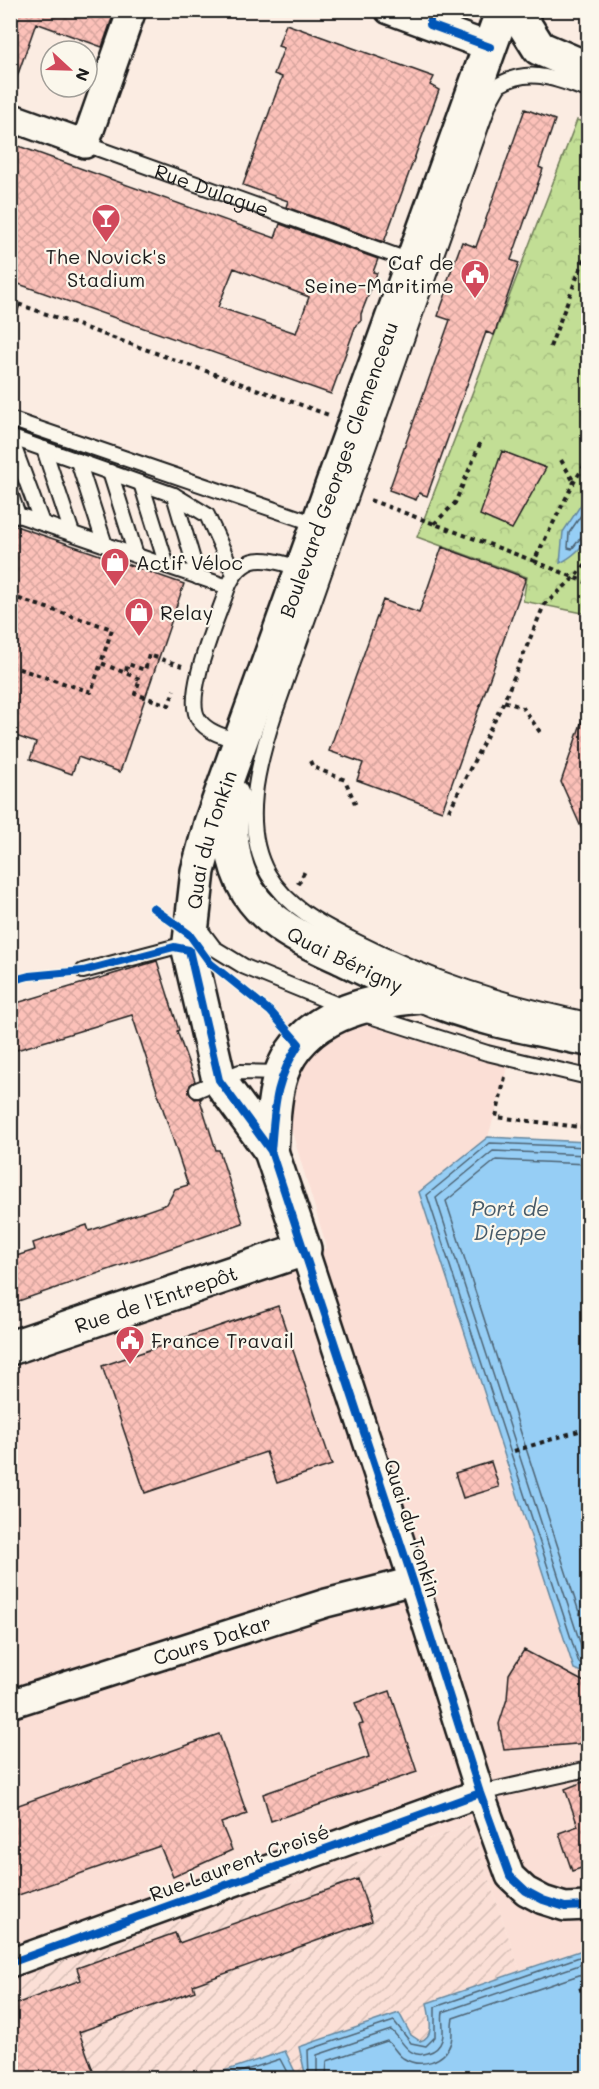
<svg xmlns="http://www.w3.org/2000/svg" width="599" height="2089" viewBox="0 0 599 2089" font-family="Mali,sans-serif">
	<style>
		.built { fill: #fbdfd6 }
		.industrial { fill: url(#industrial-furrows) }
		.park { fill: url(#park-crowns); stroke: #6f7d58; stroke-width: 1.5 }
		.water { fill: #96cef5; stroke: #65879e; stroke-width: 1.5 }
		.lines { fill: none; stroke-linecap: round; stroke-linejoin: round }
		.shore { stroke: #4d6373; stroke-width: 1.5 }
		.building { fill: url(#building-cross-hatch); stroke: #1c1c1c; stroke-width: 1.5; fill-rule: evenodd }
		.service-casing { stroke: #1c1c1c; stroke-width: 18 }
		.minor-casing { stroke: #1c1c1c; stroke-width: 32 }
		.tertiary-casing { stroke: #1c1c1c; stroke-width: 38 }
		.secondary-casing { stroke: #1c1c1c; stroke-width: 38 }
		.path { stroke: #1c1c1c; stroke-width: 4; stroke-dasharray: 4.5 4.5; stroke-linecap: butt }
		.service { stroke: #fbf7ec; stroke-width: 14 }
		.minor { stroke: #fbf7ec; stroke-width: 27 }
		.tertiary { stroke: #fbf7ec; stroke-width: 33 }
		.secondary { stroke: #fbf7ec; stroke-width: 33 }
		.cycleway-casing { stroke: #fbf7ec; stroke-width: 11 }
		.cycleway { stroke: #0057b8; stroke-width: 8 }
		.labels { text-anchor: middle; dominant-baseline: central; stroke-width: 4.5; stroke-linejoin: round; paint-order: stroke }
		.street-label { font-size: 20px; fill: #1c1c1c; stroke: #fbf7ec }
		.poi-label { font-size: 20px; fill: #1c1c1c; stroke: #fbf7ec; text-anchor: start }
		.water-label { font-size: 21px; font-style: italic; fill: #475a68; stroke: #fbf7ec }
	</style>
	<defs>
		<pattern id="industrial-furrows" width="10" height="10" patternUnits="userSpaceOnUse" patternTransform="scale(1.5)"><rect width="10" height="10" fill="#fbdfd6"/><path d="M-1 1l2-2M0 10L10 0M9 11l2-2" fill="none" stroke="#d7bfb7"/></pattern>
		<pattern id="park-crowns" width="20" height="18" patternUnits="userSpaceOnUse" patternTransform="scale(1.5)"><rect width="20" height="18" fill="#c2de95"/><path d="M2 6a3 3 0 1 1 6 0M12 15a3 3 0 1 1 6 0" fill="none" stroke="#a6be80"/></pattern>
		<pattern id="building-cross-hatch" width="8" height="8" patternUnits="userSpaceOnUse" patternTransform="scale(1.5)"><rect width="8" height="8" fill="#fcc1b9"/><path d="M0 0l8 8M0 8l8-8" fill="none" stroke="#d7a59e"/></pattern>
	</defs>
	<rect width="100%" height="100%" fill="#fbece2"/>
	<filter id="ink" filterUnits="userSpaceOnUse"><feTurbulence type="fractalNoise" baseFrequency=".0167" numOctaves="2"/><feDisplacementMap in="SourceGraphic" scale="12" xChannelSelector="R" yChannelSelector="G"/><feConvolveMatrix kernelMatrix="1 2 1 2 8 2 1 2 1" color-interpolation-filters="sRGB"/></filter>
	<g filter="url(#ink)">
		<path class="built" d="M364 1022 509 1064 488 1137 420 1192 574 1669 588 1675V1948L520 1971 470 1825 11 1977 10 1356 327 1248 285 1109 300 1051 336 1028Z"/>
		<path class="industrial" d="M470 1825 520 1971 427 2003 430 2030 427 2039 420 2041 411 2035 299 2047 305 2073 298 2078 285 2051 203 2078H11L10 1977Z"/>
		<path class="park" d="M577 120 588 124V614L523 601 527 577 417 537Z"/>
		<path class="water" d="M588 494C589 528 594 545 560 563L563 532Z
			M488 1137 588 1142V1675L574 1669 419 1192Z
			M588 1948V2078H299L305 2073 299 2047 399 2013 411 2035 420 2041C436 2037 429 2016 427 2003Z
			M285 2051 298 2078H203Z"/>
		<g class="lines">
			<path class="shore" d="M588 505 569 533 568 548 572 549 582 536 588 534
				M588 1147 490 1143 427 1195 579 1663 588 1669
				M588 1155 493 1151 436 1198 585 1658 588 1660
				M588 1164 496 1160 446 1201 588 1640
				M222 2078 280 2059 290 2078
				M309 2078 308 2050 394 2021 411 2043 426 2046 435 2037V2007L588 1954
				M317 2078V2055L391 2030C403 2040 408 2060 428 2053 435 2051 440 2046 442 2040 445 2031 441 2020 443 2012L588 1962
				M326 2078 327 2061 387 2041C393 2045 396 2053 403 2058 420 2069 445 2062 451 2042 453 2034 451 2025 453 2018L588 1972"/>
		</g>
		<path class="building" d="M10 10H115L102 47 36 23 13 88 10 87Z
			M286 24 434 77 430 85 439 90 384 242 286 207 288 201 243 185 282 77 274 74 284 48 278 46Z
			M525 109 555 120 539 167 543 169 511 260 519 263 494 335 486 332 427 496 419 493 416 500 389 490 450 320 438 316 450 282H447L462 242 476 247Z
			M10 143 275 238 280 224 378 259 373 272 377 273 361 314V321L356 325 331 394 10 281ZM234 268 309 297 296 333 218 307Z
			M502 451 546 468 512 529 480 515Z
			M10 524 184 584 120 772 78 757 72 774 30 759 36 743 10 734Z
			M442 547 526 578 442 811 357 780 363 763 329 751 383 600 419 613Z
			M585 712 588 713V843L561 782Z
			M157 961 179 1030 177 1031 195 1081 190 1085 189 1093 195 1099 202 1098 200 1100 216 1150H219L243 1223 10 1304V1258L35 1250 33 1243 87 1225 89 1231 167 1204 175 1189 188 1185 132 1015 10 1052V1005Z
			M278 1306 332 1465 277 1483 266 1452 145 1493 102 1366Z
			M491 1462 499 1487 463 1498 455 1473Z
			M524 1650 588 1684V1743L504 1750 499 1724 507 1699 509 1674Z
			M390 1691 417 1772 271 1821 263 1794 369 1757 359 1725 363 1724 355 1703Z
			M219 1734 247 1814 221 1823 232 1850 173 1877 160 1846 10 1898V1808Z
			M588 1780V1866L572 1871 559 1833 578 1826 565 1789Z
			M358 1879 372 1921 193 1985 195 1991 79 2032 96 2079H10V2006L81 1980 77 1968 175 1933 179 1943Z"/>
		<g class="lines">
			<g class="service-casing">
				<g id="service">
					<path d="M588 90C557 80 531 66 499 85L490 101 274 715C258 764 241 826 268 874 287 907 321 924 353 940 432 980 502 1002 588 1020"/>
					<path id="s1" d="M85 144 413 262"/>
					<path d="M10 419 319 525"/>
					<path d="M10 437 174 495 207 515 234 574"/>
					<path d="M10 437 42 523"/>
					<path d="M44 449 72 533"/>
					<path d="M78 461 105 545"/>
					<path d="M110 472 136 555"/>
					<path d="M141 483 167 566"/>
					<path d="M10 493 18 515 228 587"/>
					<path d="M174 495 198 577"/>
					<path d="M240 742C226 737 208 733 199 720 182 697 219 615 228 587 245 548 270 560 303 569"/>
					<path d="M196 924 214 948 245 967 348 1009 487 1053 588 1077"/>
					<path d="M83 971 174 947 189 950"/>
					<path d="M197 1090 240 1072 281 1073"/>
					<path d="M480 1793 588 1769"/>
				</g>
			</g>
			<g class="minor-casing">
				<g id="minor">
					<path d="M389 10 490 47"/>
					<path d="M10 117 85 144 132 10"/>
					<path d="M304 1249 413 1581 480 1793 510 1876 526 1891 543 1900 565 1907 588 1906"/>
					<path id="s2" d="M10 1704 326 1603 413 1581"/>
					<path d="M10 1963 480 1793"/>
				</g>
			</g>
			<g class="tertiary-casing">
				<path id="tertiary" d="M515 10 539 48 588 69"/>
			</g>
			<g class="secondary-casing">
				<g id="secondary">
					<path id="s3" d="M232 795C229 829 230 862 248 892 271 928 311 943 347 960 372 972 396 985 422 995 474 1018 533 1028 588 1039"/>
					<path d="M271 1151C273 1126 273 1098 281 1074 302 1015 368 1001 421 996"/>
					<path id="s4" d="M10 1348 304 1249 271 1151 219 1080 189 950 198 871 211 823 503 10"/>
				</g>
			</g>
			<path class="path" d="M10 301 329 415
				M10 327 19 304
				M550 347 588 248
				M561 460 574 482
				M370 500 534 561 574 482 588 460
				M434 524 455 503 482 439
				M534 561 588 583
				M10 596 112 629 101 663 140 679 135 694 169 705 174 690
				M10 666 91 692 101 663
				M126 671 128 664 145 670 149 655 182 666
				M540 732 523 708 504 701 544 605 574 578 588 561
				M310 761 313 767 345 780 357 808
				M449 811 504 701
				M298 884 305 871
				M505 1077 496 1117 588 1128
				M514 1451 588 1428
				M579 1990 588 1987"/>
			<use href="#service" class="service"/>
			<use href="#minor" class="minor"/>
			<use href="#tertiary" class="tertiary"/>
			<use href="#secondary" class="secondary"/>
			<g class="cycleway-casing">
				<path id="cycleway" d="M430 10V25L490 47
					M153 908 189 934 210 963 271 1012 299 1044C274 1083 275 1106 271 1151
					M10 981 29 976 83 971 174 947 189 950 219 1080 271 1151 413 1581 480 1793 510 1876 526 1891 543 1900 565 1907 588 1906
					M10 1963 480 1793"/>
			</g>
			<use href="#cycleway" class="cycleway"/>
		</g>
	</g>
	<defs>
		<g id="bar-pin" transform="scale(1.5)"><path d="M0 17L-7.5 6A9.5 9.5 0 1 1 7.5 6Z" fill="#d1495b" stroke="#fbf7ec"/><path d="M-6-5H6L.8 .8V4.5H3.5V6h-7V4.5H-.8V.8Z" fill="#fff"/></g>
		<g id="civic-pin" transform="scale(1.5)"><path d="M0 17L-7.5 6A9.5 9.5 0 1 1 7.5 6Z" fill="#d1495b" stroke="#fbf7ec"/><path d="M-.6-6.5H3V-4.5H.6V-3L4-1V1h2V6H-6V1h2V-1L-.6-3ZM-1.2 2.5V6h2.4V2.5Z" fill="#fff"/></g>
		<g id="shop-pin" transform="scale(1.5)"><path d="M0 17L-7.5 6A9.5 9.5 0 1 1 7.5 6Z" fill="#d1495b" stroke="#fbf7ec"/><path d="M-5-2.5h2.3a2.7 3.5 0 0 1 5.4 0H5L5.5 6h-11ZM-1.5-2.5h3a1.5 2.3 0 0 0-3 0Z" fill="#fff"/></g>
	</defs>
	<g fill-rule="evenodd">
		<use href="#bar-pin" x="106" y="218"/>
		<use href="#civic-pin" x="475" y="274"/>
		<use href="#shop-pin" x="115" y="562"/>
		<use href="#shop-pin" x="139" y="612"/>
		<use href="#civic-pin" x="130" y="1340"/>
	</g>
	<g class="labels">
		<g class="street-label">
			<text stroke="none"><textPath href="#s1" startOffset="135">Rue Dulague</textPath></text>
			<text stroke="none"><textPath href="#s4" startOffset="1140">Boulevard Georges Clemenceau</textPath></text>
			<text stroke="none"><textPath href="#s4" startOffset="748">Quai du Tonkin</textPath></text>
			<text stroke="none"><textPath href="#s3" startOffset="220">Quai Bérigny</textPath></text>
			<text stroke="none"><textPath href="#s4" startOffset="154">Rue de l'Entrepôt</textPath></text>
			<text transform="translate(413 1528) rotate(72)">Quai du Tonkin</text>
			<text stroke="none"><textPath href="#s2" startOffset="212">Cours Dakar</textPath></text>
			<text transform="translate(239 1862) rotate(-20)">Rue Laurent Croisé</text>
		</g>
		<g class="poi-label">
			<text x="106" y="256" text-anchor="middle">The Novick's<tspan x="106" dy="23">Stadium</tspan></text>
			<text x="454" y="262" text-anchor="end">Caf de<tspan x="454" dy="23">Seine-Maritime</tspan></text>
			<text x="136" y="562">Actif Véloc</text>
			<text x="160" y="612">Relay</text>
			<text x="151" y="1340">France Travail</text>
		</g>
		<g class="water-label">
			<text x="510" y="1207">Port de<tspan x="510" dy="24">Dieppe</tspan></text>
		</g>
	</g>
	<rect width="599" height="2089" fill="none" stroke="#fbf7ec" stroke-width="36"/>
	<rect x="18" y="18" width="563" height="2053" fill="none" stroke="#1c1c1c" stroke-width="2" filter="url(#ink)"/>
	<g transform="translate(69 69) rotate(112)"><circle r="28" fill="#fbf7ec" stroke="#a29f99" stroke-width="1.5"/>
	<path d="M0-4.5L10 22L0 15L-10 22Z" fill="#d1495b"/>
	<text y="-9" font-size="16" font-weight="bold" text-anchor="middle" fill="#1c1c1c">N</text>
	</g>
</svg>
